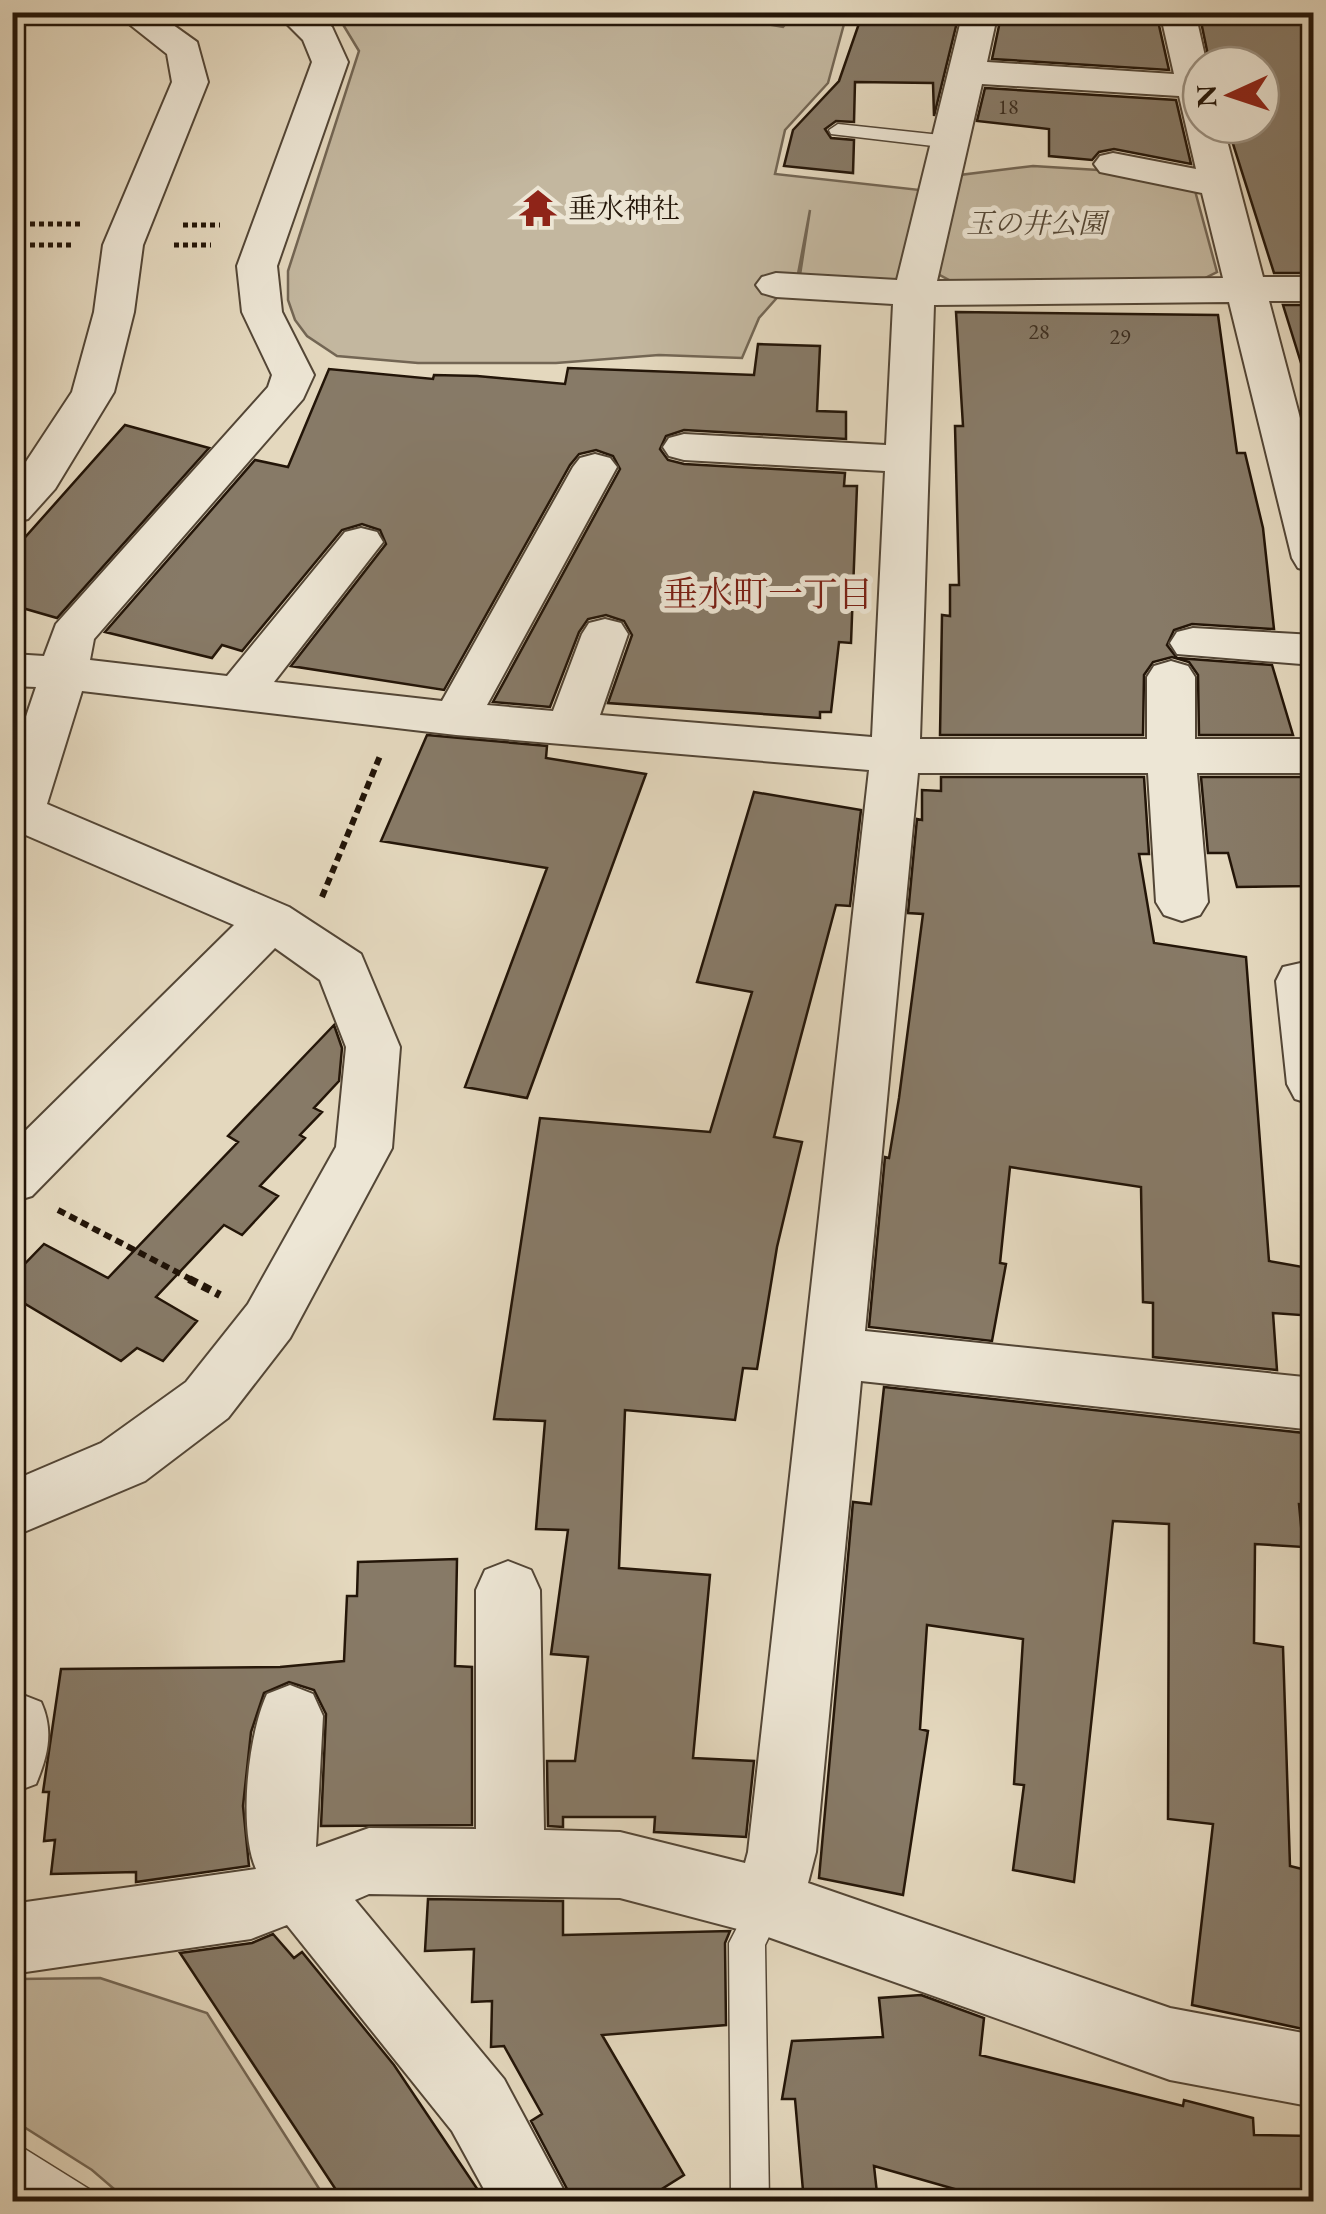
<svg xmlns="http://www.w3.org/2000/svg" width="1326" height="2214" viewBox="0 0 1326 2214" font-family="'EB Garamond','Noto Serif JP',serif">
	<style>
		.green { fill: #c3b79f; stroke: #736654; stroke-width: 2.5 }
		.building { fill: #877a67; stroke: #231508; stroke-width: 2.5 }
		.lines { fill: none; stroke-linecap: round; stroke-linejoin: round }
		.lane-casing { stroke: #534636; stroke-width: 3 }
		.street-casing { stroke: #534636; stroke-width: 4 }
		.path-far2 { stroke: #231508; stroke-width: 5; stroke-dasharray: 5 4; stroke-linecap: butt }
		.path-far1 { stroke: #231508; stroke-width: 6; stroke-dasharray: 8 5; stroke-linecap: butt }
		.path { stroke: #231508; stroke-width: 8; stroke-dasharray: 9 6; stroke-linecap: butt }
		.lane { fill: #ede6d5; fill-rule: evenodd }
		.street { fill: #ede6d5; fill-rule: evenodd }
		.labels { text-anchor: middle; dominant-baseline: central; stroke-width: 10; stroke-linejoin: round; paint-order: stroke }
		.far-number-label { font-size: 22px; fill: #3c2e20 }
		.far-poi-label { font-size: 28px; fill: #231508; stroke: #ede6d5; text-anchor: start }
		.far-park-label { font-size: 28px; font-style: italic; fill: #534635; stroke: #ede6d5 }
		.neighbourhood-label { font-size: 35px; fill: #7a1f14; stroke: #ede6d5 }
	</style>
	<rect width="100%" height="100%" fill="#e4d8be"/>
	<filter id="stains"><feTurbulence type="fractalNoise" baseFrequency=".002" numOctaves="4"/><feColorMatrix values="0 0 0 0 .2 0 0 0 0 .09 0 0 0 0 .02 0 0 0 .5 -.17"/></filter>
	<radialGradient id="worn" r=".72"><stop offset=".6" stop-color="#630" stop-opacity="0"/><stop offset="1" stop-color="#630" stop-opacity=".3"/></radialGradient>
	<path class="green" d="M730 12 728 17 783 27 795 13H847L828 83 785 130 775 174 920 190 897 283 800 275 810 210 798 274 759 318 742 358 659 355 556 363H418L337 356 307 336 295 320 288 300V271L359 51 336 13Z
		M1033 166 1131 172 1194 187 1217 272 1203 279 953 282 936 273 960 175Z
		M100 1978 207 2013 327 2201H128L92 2170 13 2120V1985L17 1979Z"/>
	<path class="building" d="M863 12H927V16L958 18 934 116 933 83 855 82 854 122 836 121 825 129 831 138 854 140 853 173 784 166 793 130 839 81Z
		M1015 12H1156L1169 70 992 59 1000 21 1014 22Z
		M1199 12H1314V273H1274L1227 125H1261V65H1210Z
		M985 88 1176 100 1191 164 1114 149 1099 152 1092 160 1049 156V129L977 121Z
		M1283 305H1314V364L1302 366Z
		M956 312 1218 315 1237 453H1245L1263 528 1274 629 1192 624 1174 630 1167 645 1177 658 1272 665 1293 735H1199L1198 675 1189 662 1172 657 1153 662 1144 675 1143 735H940L942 615 950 616V585H959L955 426H963Z
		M758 344 820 346 817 411 846 412V439L684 430 666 436 660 449 668 460 684 464 845 473 844 486H857L851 643 839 642 831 712H820V718L608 703 632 635 624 621 606 615 588 619 579 632 550 707 493 702 620 469 613 456 596 450 579 454 570 465 444 690 291 666 386 544 380 530 362 524 342 530 242 651 222 645 212 658 105 632 255 460 288 467 329 369 433 379 434 375 477 376 565 384 568 368 754 375Z
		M125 425 209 448 57 618 12 605V552Z
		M427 735 547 746 546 758 646 774 527 1098 465 1087 547 868 381 841Z
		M941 777H1144L1149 854H1139L1154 943 1246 957 1269 1261 1314 1269V1316L1273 1313 1277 1370 1153 1357V1303L1143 1302 1141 1187 1010 1167 1000 1263 1006 1264 992 1341 869 1327 885 1157 889 1158 899 1098 923 914 908 913 917 819 922 820V790L941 791Z
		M1201 777H1305L1314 807V886L1237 887 1228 853H1208Z
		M754 792 861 810 850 906 836 905 774 1137 802 1142 777 1247 757 1369 743 1368 735 1420 625 1410 619 1568 710 1575 693 1758 754 1761 746 1837 654 1832 655 1817H563V1827L548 1826 547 1761H575L588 1657 551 1654 568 1530 536 1529 545 1421 494 1419 540 1118 710 1132 752 992 697 982Z
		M334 1025 342 1048 339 1081 314 1108 322 1112 300 1135 305 1138 260 1186 278 1196 242 1235 224 1225 156 1297 197 1321 163 1361 137 1348 121 1361 12 1296V1277L44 1244 108 1278 238 1142 228 1136Z
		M884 1387 1304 1433 1312 1505 1299 1504 1303 1547 1255 1544 1254 1643 1283 1647 1290 1866 1314 1872 1303 2029 1192 2005 1213 1824 1168 1819 1169 1524 1113 1521 1074 1882 1013 1870 1024 1785 1014 1784 1023 1639 927 1625 920 1729 928 1731 903 1895 819 1878 853 1502 871 1504Z
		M457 1559 455 1666 472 1667V1825L321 1826 326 1714 314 1690 289 1682 264 1693 251 1732 243 1806 249 1866 136 1882V1872L51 1874 55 1840 44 1841 49 1792H43L61 1669 280 1667 344 1661 347 1596H357L358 1562Z
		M428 1899 563 1901V1935L730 1931 725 1943 726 2025 602 2035 684 2175 641 2202H574L531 2121 542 2114 504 2046 491 2047 492 2001 472 2002 474 1949 425 1951Z
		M273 1934 294 1958 302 1952 394 2065 486 2202H344L180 1953 252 1943Z
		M921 1995 984 2018 980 2055 1183 2106 1184 2100 1253 2118 1254 2135 1314 2136V2202H1000L874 2166 878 2202H804L795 2099H782L792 2041 883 2037 879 1998Z"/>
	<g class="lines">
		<g class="lane-casing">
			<path id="lane" d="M838 124 950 136 959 142 950 148 831 134 829 130Z
				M768 1886 780 1891 785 1903 765 1945 769 2202H731L729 1943 756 1891Z
				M12 2141 89 2189 95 2202H42L12 2181Z"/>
		</g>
		<g class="street-casing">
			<path id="street" d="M114 12H155L197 42 208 82 143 245 134 312 114 392 55 489 28 519 12 523V483L72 392 94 312 103 245 172 82 167 54Z
				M275 12H314L332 27 348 62 277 266 282 312 314 375 303 399 94 639 90 660 227 676 345 532 361 528 377 532 383 542 274 682 442 701 573 467 580 458 595 454 610 458 617 467 487 705 553 711 582 634 589 623 605 619 621 623 628 634 600 715 872 737 885 471 684 460 669 456 663 447 669 438 684 434 886 445 893 304 776 297 762 293 756 285 762 277 776 273 897 280 963 12H998L987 62 1174 74 1160 12H1195L1207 65H1201V125H1223L1263 277H1314V301H1269L1314 471V572L1298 568 1292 558 1229 302 934 305 920 739H1147V677L1154 666 1171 661 1188 666 1195 677V739H1314V773H1197L1208 902 1200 915 1182 921 1164 915 1156 902 1148 773H918L865 1331 1314 1378V1430L861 1381 816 1852 808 1883 1170 2008 1314 2035V2107L1170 2080 768 1937 620 1898 369 1894 355 1900 504 2079 570 2202H491L452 2131 287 1925 251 1939 12 1974V1904L256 1869C238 1828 248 1735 267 1694L290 1685 313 1694 323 1716 316 1847 369 1828 476 1829V1590L485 1570 508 1561 531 1570 540 1590 544 1830 620 1832 745 1863 748 1852 869 770 456 735 82 691 47 804 289 907 361 954 400 1047 392 1148 290 1338 228 1418 145 1481 12 1537V1481L101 1443 186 1382 248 1304 336 1147 346 1047 320 980 275 948 32 1196 12 1202V1144L234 925 21 833 12 835V758L36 687 12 686V654L44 656 56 624 268 387 272 375 242 312 237 266 312 62 303 40ZM982 84 1179 96 1196 169 1113 153 1100 156 1094 164 1100 172 1202 193 1223 278 937 281Z
				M1193 628 1314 635V665L1177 654 1170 643 1177 632Z
				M1314 960V1105L1295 1099 1287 1084 1276 981 1283 967Z
				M18 1693 41 1702C54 1731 48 1755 36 1784L12 1793V1695Z"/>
		</g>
		<path class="path-far2" d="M12 224H80
			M183 225H220
			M12 245H71
			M174 245H211"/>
		<path class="path-far1" d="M322 897 380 756
			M58 1210 194 1281"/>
		<path class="path" d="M189 1279 220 1295"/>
		<use href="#lane" class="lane"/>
		<use href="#street" class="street"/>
	</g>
	<defs>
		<g id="temple-bare" transform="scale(3)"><path d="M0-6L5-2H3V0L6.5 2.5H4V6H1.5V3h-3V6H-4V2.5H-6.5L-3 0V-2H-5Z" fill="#8f2418" stroke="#ede6d5" stroke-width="2.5" paint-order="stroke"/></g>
	</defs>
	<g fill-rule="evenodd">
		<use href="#temple-bare" x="538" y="208"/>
	</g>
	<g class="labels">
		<g class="far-number-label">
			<text x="1008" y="106">18</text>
			<text x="1039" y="331">28</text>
			<text x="1120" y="336">29</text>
		</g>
		<g class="far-poi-label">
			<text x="568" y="208">垂水神社</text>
		</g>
		<g class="far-park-label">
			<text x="1036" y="223">玉の井公園</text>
		</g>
		<g class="neighbourhood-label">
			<text x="768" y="593">垂水町一丁目</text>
		</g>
	</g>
	<rect width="1326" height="2214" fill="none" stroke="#e4d8be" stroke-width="50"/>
	<rect x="15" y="15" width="1296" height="2184" fill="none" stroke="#231508" stroke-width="5"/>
	<rect x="25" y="25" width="1276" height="2164" fill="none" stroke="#231508" stroke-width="2.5"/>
	<g transform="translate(1231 95) rotate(267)"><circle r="48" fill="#ede6d5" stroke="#9c9283" stroke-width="2.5"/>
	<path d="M0-8L18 38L0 25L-18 38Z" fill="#8f2418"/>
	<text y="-15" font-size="28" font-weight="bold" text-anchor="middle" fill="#231508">N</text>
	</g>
	<rect width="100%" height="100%" filter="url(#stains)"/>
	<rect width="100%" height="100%" fill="url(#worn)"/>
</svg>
